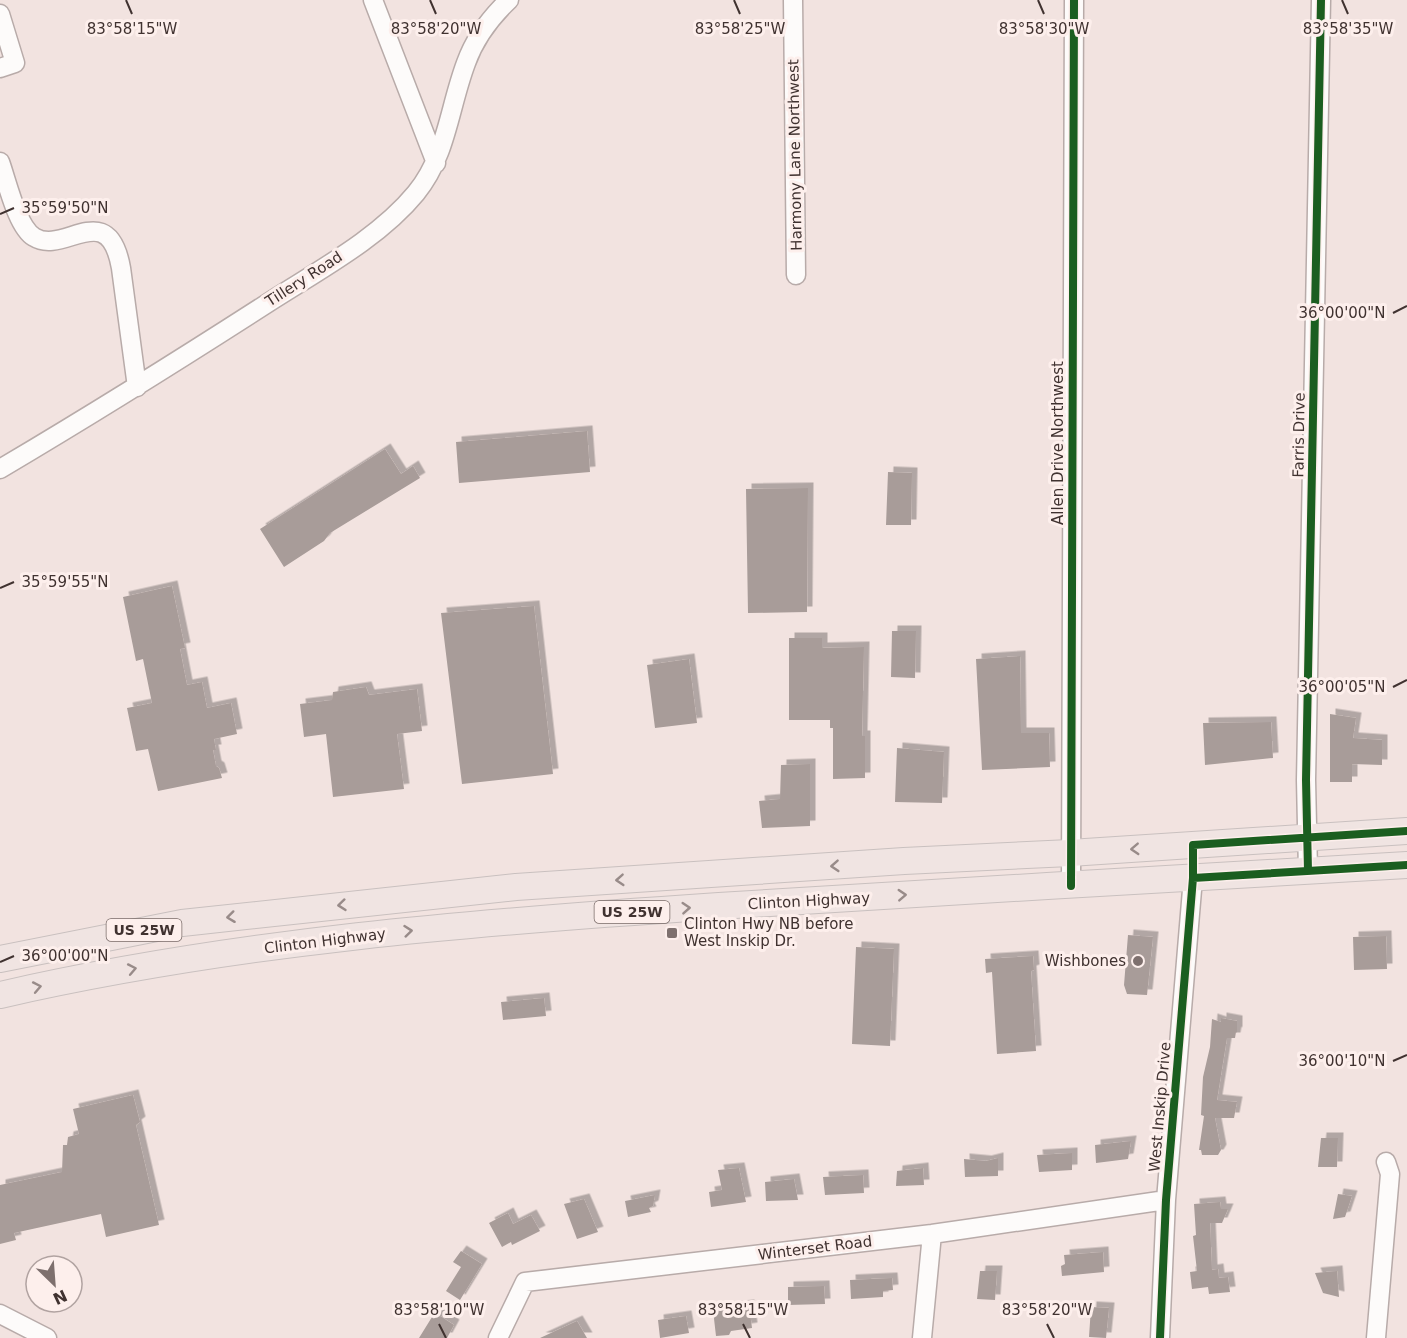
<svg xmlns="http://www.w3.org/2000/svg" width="1407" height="1338" viewBox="0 0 1407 1338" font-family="'DejaVu Sans',sans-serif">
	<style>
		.building { fill: #a89c99; filter: url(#shadow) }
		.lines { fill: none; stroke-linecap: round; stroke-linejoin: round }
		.minor-casing { stroke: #b8aba9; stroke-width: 21 }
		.highway-casing { stroke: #c9c0bf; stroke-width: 28 }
		.minor { stroke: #fdfbfa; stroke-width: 18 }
		.highway { stroke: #f0e4e2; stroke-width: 26 }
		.cycleway-casing { stroke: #fdefec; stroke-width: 11 }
		.cycleway { stroke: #1b5e20; stroke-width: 8 }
		.oneway { stroke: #988b89 }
		.ticks { fill: none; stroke: #403230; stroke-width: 2 }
		.poi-dot { fill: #7e706e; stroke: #fdefec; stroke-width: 2 }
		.labels { text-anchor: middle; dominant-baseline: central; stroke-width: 6; stroke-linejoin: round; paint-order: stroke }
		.shield { fill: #fdefec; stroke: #796b68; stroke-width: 1.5 }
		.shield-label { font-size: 14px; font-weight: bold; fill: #403230 }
		.street-label { font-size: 15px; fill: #403230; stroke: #fdefec }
		.poi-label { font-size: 15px; fill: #403230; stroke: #fdefec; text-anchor: start }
		.ticks-label { font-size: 15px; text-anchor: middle; fill: #403230; stroke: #fdefec; stroke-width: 6; stroke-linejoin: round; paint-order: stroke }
	</style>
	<defs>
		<filter id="shadow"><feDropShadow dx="5.5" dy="-5.5" stdDeviation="0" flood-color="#0004"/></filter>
	</defs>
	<rect width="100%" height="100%" fill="#f2e3e0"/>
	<path class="building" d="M587 431 590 472 459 483 456 442Z
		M385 449 401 474 413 466 420 478 330 533 324 541 284 567 260 529Z
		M888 472 912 473 911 525H886Z
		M808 488 807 612 748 613 746 489Z
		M172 586 185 648 180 649 187 685 202 682 207 708 231 703 237 734 214 739 216 750H213L216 766 219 768 222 778 158 791 148 749 136 751 127 708 152 703 143 659 136 661 123 597Z
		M534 606 553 774 462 784 441 613Z
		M892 631H916L915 678 891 677Z
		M789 638H822V648L864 647 862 736H865V778L833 779V728H830V720H789Z
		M1020 656 1021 733H1049L1050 767 982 770 976 659Z
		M689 659 697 723 655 728 647 665Z
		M366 687 369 695 417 689 422 731 397 734 404 789 333 797 326 734 304 737 300 704 332 700 333 692Z
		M1330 714 1356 718 1353 738 1382 740V765L1352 764V782H1330Z
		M1271 722 1273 758 1205 765 1203 723Z
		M897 748 944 752 942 803 895 802Z
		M810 764V826L762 828 759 801 780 799 781 765Z
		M1128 935 1153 937 1147 995 1127 994 1124 985Z
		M1386 936 1387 969 1354 970 1353 937Z
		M856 947 894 949 890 1046 852 1044Z
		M1033 956 1034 970 1031 971 1036 1051 997 1054 992 972 986 973 985 959Z
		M544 998 546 1016 503 1020 501 1002Z
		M1221 1018 1237 1021V1033L1236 1032 1235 1038H1227L1217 1100 1237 1102 1234 1118H1215L1221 1150 1218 1155H1202L1201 1150H1199L1204 1116 1201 1115 1203 1077 1210 1047 1212 1019 1221 1022Z
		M133 1095 140 1122 136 1125 159 1225 106 1237 101 1214 14 1233 16 1240 0 1244V1185L62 1172 63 1145H67L68 1137 79 1134 73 1109Z
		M1321 1138H1338L1337 1167H1318Z
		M1131 1141 1128 1159 1096 1163 1095 1145Z
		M1072 1153V1170L1039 1172 1037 1155Z
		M998 1158V1176L965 1177 964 1159 986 1161Z
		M739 1168 746 1202 711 1207 709 1192 722 1190 718 1170Z
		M923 1168 924 1185 896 1186 897 1171Z
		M863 1175 864 1193 825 1195 823 1177Z
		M794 1179 798 1200 766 1201 765 1182Z
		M1338 1194 1352 1196 1345 1217 1333 1219Z
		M655 1195 653 1206 649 1208 651 1212 628 1217 625 1201Z
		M584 1199 598 1232 577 1239 564 1204Z
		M1220 1202 1221 1209H1228L1222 1223H1210L1212 1270 1218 1269 1219 1278 1228 1277 1230 1292 1209 1294 1208 1287 1192 1289 1190 1272 1197 1271 1193 1236 1196 1235 1194 1204Z
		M508 1213 513 1224 531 1215 540 1231 512 1245 511 1242 502 1247 489 1223Z
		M461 1251 482 1264 460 1300 446 1291 461 1267 453 1262Z
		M1103 1252 1104 1272 1062 1276 1061 1266 1065 1264 1064 1255Z
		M980 1271H997L995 1300 977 1299Z
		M1337 1271 1339 1297 1323 1293 1315 1273Z
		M892 1278 893 1290 883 1291V1297L851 1299 850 1280Z
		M824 1286 825 1304 788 1305V1287Z
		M749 1305 752 1328 731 1331 729 1335 716 1336 713 1310Z
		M1091 1307 1109 1308 1106 1338 1089 1337Z
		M437 1314 454 1325 447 1338H419L432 1317 434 1319Z
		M686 1316 689 1333 660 1338 658 1320Z
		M577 1321 587 1338H540Z"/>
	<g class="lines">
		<g class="minor-casing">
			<path id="minor" d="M373 0 436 163
				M793 0 796 275
				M0 14 15 63 0 68
				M0 162C7 181 17 227 34 237 64 256 108 196 121 268L137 387
				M0 469C93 414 184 357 274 299 321 269 380 237 416 193 447 155 449 108 466 63 475 38 490 18 509 0
				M1308 871 1306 780 1321 0
				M1071 886 1074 0
				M0 1314 47 1338
				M498 1338 525 1282 932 1234 1166 1200
				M922 1338 932 1234
				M1160 1338 1166 1200 1193 878
				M1376 1338 1390 1174 1386 1162"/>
		</g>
		<g class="highway-casing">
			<path id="highway" d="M0 959 182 923 516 887 904 861 1070 853 1407 831
				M0 995C236 941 478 922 719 906 948 891 1178 879 1407 865"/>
		</g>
		<use href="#minor" class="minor"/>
		<use href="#highway" class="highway"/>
		<g class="cycleway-casing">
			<path id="cycleway" d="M1308 871 1306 780 1321 0
				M1193 878 1407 865
				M1071 886 1074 0
				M1160 1338 1166 1200 1193 878V845L1407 831"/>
		</g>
		<use href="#cycleway" class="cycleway"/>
	</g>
	<defs><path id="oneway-chevron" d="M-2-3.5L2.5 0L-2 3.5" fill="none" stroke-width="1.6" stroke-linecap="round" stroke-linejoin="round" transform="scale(1.5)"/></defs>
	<g class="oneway">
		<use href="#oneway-chevron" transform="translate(1135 849) rotate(177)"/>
		<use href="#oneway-chevron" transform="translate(835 866) rotate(176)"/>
		<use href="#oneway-chevron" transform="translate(620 880) rotate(176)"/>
		<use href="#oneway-chevron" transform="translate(902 895) rotate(-3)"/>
		<use href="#oneway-chevron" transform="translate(342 905) rotate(174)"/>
		<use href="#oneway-chevron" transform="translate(686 908) rotate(-4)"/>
		<use href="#oneway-chevron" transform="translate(231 917) rotate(173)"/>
		<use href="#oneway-chevron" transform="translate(408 931) rotate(-6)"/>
		<use href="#oneway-chevron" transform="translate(132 969) rotate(-11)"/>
		<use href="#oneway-chevron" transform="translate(37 987) rotate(-11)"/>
	</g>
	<path class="ticks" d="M126 0 132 14M430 0 436 14M734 0 740 14M1038 0 1044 14M1342 0 1348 14M0 214 14 208M1393 313 1407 306M0 588 14 582M1393 687 1407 680M0 962 14 956M1393 1061 1407 1055M439 1324 446 1338M743 1324 750 1338M1047 1324 1054 1338"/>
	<g class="poi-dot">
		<rect x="666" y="927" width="12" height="12" rx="3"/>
		<circle cx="1138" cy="961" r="6"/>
	</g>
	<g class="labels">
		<g class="shield">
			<rect x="594.5" y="901" width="75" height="22" rx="4.5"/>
			<rect x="106.5" y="919" width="75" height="22" rx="4.5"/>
		</g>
		<g class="shield-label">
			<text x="632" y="912">US 25W</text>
			<text x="144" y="930">US 25W</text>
		</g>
		<g class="street-label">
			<text transform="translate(795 155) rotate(-91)">Harmony Lane Northwest</text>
			<text transform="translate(304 279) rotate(-33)">Tillery Road</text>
			<text transform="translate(1299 435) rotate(-89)">Farris Drive</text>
			<text transform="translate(1058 443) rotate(-90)">Allen Drive Northwest</text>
			<text transform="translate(809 901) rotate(-3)">Clinton Highway</text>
			<text transform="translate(325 941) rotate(-7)">Clinton Highway</text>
			<text transform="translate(1160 1107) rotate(-85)">West Inskip Drive</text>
			<text transform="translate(815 1248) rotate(-7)">Winterset Road</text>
		</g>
		<g class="poi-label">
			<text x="684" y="924">Clinton Hwy NB before<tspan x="684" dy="17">West Inskip Dr.</tspan></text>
			<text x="1126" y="961" text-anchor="end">Wishbones</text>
		</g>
	</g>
	<g class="ticks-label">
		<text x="132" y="34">83°58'15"W</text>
		<text x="436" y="34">83°58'20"W</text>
		<text x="740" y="34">83°58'25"W</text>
		<text x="1044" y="34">83°58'30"W</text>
		<text x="1348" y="34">83°58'35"W</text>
		<text x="65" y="213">35°59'50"N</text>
		<text x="1342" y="318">36°00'00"N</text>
		<text x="65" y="587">35°59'55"N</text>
		<text x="1342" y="692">36°00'05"N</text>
		<text x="65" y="961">36°00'00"N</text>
		<text x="1342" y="1066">36°00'10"N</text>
		<text x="439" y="1315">83°58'10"W</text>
		<text x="743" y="1315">83°58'15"W</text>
		<text x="1047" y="1315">83°58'20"W</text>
	</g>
	<g transform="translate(54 1284) rotate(155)"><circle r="28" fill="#fdefec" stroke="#b1a3a1" stroke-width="1.5"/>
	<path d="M0-4.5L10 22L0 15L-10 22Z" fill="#7e706e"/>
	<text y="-9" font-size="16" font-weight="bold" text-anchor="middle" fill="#403230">N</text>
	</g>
</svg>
